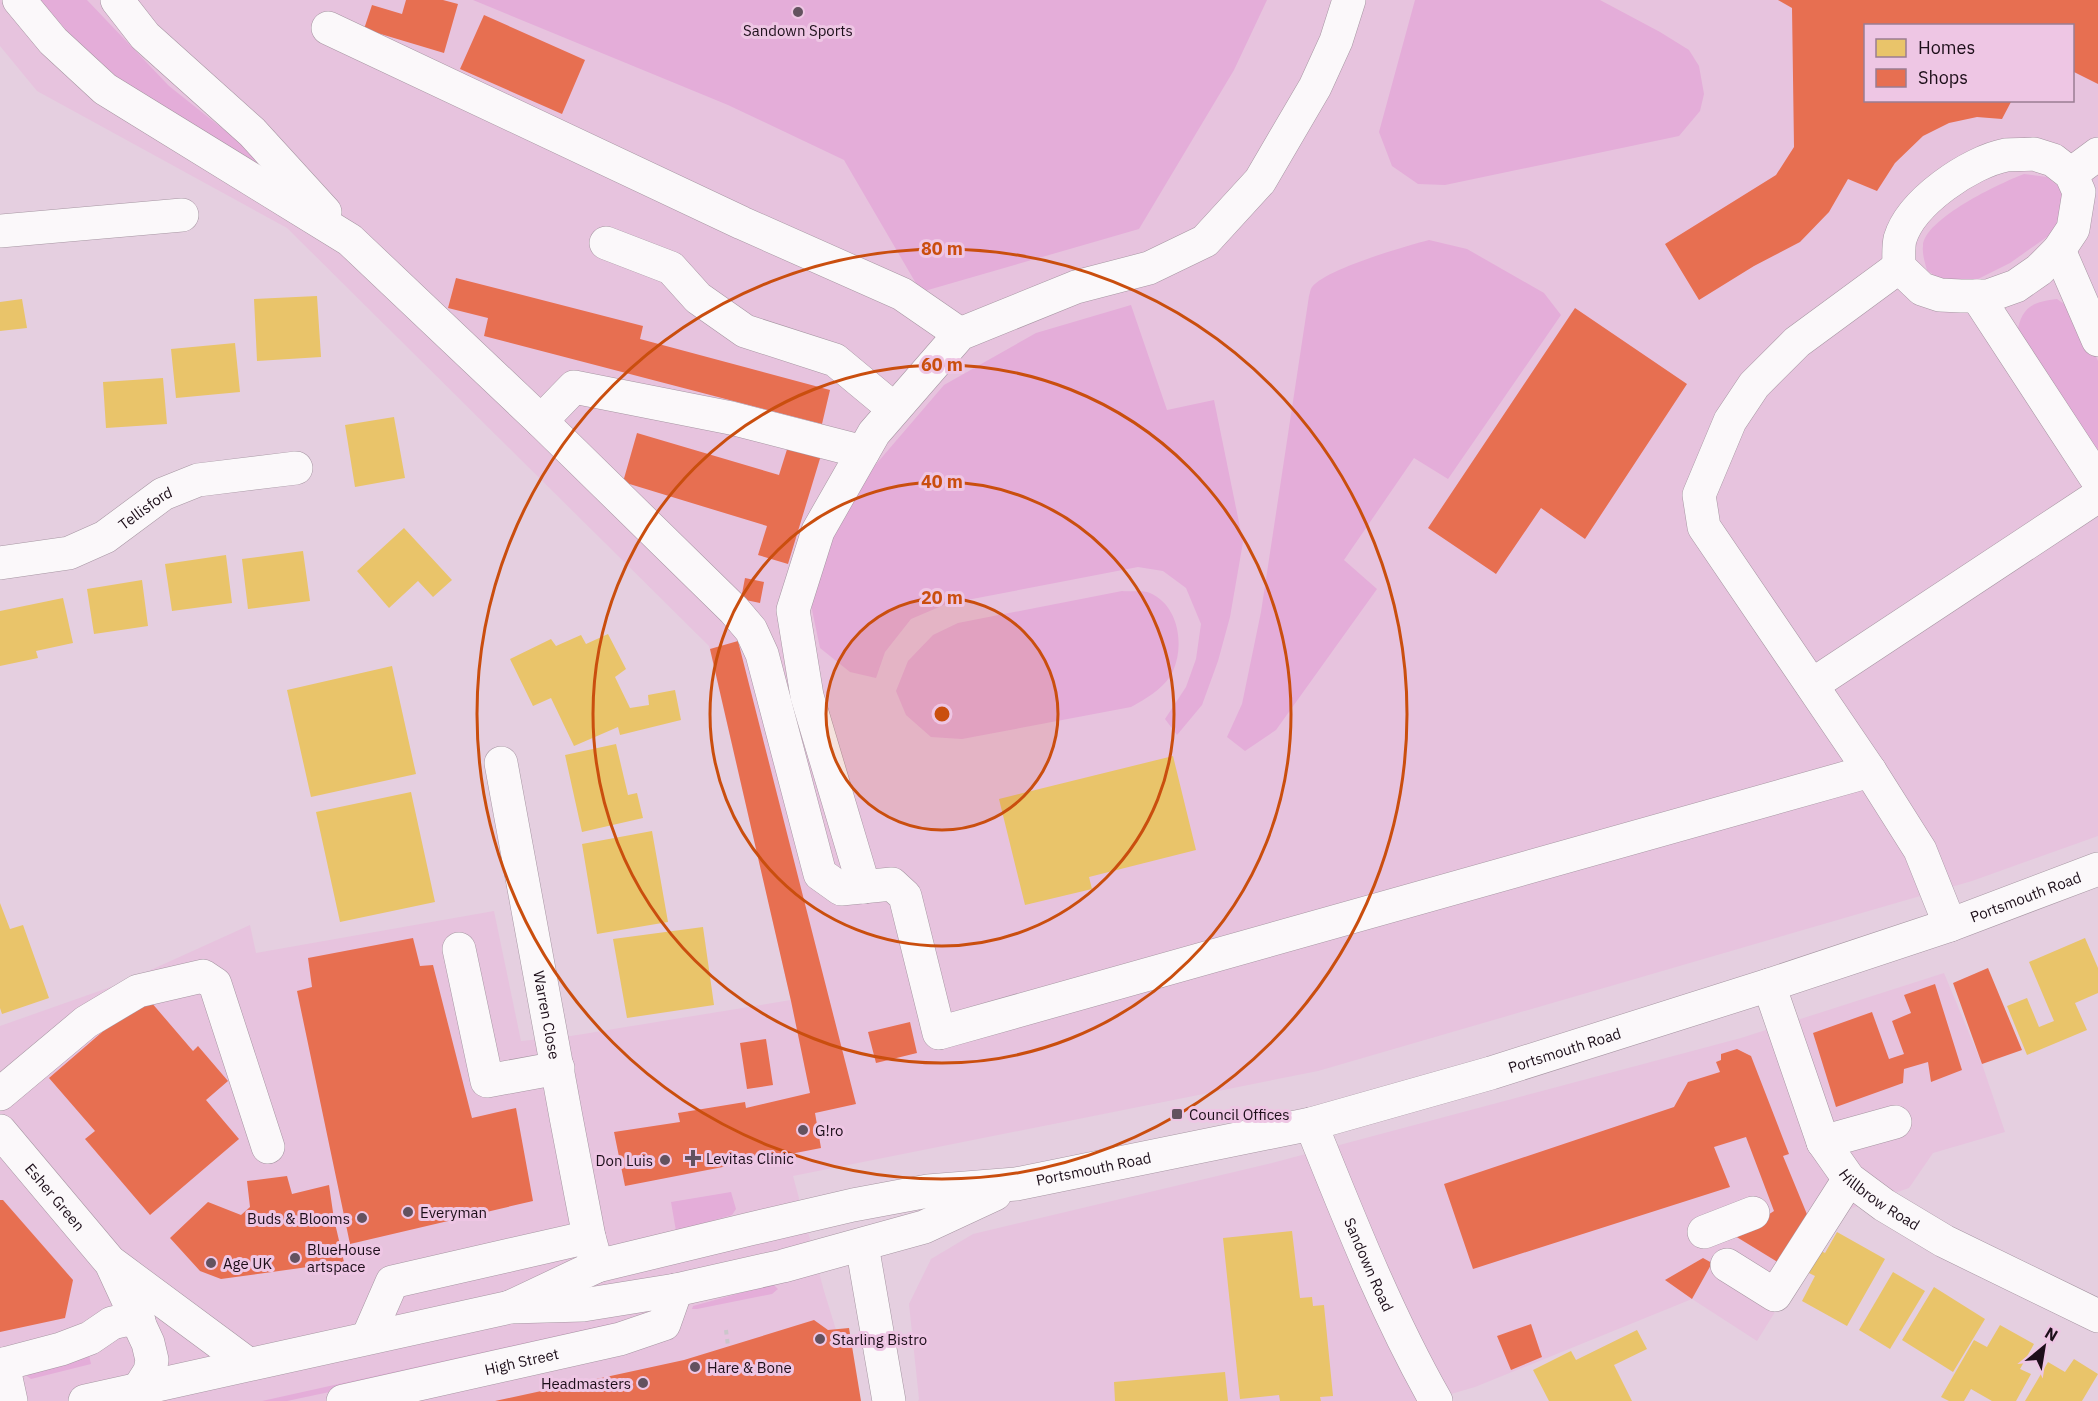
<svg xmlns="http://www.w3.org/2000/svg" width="2098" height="1401" viewBox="0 0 2098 1401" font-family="'IBM Plex Sans',sans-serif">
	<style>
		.built { fill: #e7c3de; fill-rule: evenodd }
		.green { fill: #e4add9 }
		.homes { fill: #e9c46a }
		.shops { fill: #e76f51 }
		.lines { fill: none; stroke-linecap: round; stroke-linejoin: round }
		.minor-casing { stroke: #a696a2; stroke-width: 34 }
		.major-casing { stroke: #a696a2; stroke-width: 34 }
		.path { stroke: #ccc6cb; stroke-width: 4; stroke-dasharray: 4.5 4.5; stroke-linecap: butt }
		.minor { stroke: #fbf8fa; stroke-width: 33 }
		.major { stroke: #fbf8fa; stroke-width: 33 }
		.ring { fill: none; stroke: #ca4e0e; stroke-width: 3 }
		.poi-dot { fill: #63525f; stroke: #eec6e4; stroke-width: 2 }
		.labels { text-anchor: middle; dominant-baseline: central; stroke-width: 6; stroke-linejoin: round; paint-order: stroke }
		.poi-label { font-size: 15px; fill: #1d0f1a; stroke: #eec6e4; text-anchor: start }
		.street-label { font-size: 15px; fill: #1d0f1a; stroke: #eec6e4 }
		.centre { fill: #ca4e0e; stroke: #eec6e4; stroke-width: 3 }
		.ring-label { font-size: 18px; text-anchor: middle; font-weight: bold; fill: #ca4e0e; stroke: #eec6e4; stroke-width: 6; stroke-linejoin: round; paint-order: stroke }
	</style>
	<rect width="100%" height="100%" fill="#e5cfe0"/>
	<path class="built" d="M0 0H2098V836L1972 881 1318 1071 793 1176 824 1291 858 1401H0V1026L122 983 250 925 256 953 494 911 521 1041 571 1036 791 1000 709 646 287 228 37 91 0 46ZM1866 26H2072V100H1866Z
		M1944 973 1982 1064 2005 1132 1933 1153 1909 1188 1836 1214 1757 1341 1692 1299 1475 1387 1427 1401H918L919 1399 909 1304 931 1259 973 1234 1272 1163 1741 1038Z"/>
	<path class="green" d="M40 0H87L169 86 262 160 258 172 94 62Z
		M473 0H1267L1234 70 1139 229 921 292 844 160 728 105Z
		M1415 0H1600L1660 32 1689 50 1699 66 1704 94 1700 111 1679 136 1445 185 1418 184 1392 166 1379 132Z
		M2024 174 2047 177 2064 191V215L2054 232 2010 263 1976 280 1946 284 1927 270C1925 263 1922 254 1923 246 1924 219 2000 183 2024 174Z
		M1429 240 1467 249 1544 293 1561 315 1448 479 1414 458 1344 560 1377 589 1276 730 1245 751 1227 737 1242 704 1261 612 1309 296C1310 293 1310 290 1312 287 1326 269 1406 246 1429 240Z
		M2057 299 2074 311 2098 361V461L2017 334C2021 308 2031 302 2057 299Z
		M1131 305 1167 410 1214 400 1243 542 1230 617 1218 661 1202 705 1177 735 1165 719 1186 687 1196 659 1201 624 1186 588 1163 571 1138 567 946 604 911 619 885 652 876 678 850 672 820 648 811 605 833 535 859 484 944 385 1036 333Z
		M1122 591C1130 592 1143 590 1150 593 1178 605 1185 644 1173 671 1166 687 1146 699 1131 707L962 739 931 737 906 715 896 691 908 661 933 635 958 623Z
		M731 1192 736 1209 732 1215 676 1231 671 1202Z
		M773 1284 778 1289 772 1294 697 1309H692L693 1306Z
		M654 1314 452 1366 287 1401H262Z
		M87 1346 91 1364 31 1379 27 1376 30 1371Z"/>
	<path class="homes" d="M317 296 321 357 257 361 254 299Z
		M22 299 27 328 0 331V302Z
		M235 343 240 392 176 398 171 349Z
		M163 378 167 424 106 428 103 382Z
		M394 417 405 478 355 487 345 425Z
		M404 528 452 580 433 597 418 581 389 608 357 571Z
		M303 551 310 601 248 609 242 559Z
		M226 555 232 603 172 611 165 564Z
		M142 580 148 626 94 634 87 589Z
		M63 598 73 643 36 651 38 658 0 666V611Z
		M608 634 626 669 615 677 630 708 649 705 648 695 675 690 681 720 620 735 618 727 574 746 551 698 533 706 510 659 551 639 556 646 581 635 586 644Z
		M392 666 416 774 311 797 287 690Z
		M616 744 628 795 637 793 643 818 582 832 565 755Z
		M1173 756 1196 850 1089 877 1092 889 1025 905 999 799Z
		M411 792 435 902 340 922 316 812Z
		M652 831 668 922 597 934 582 844Z
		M0 903 10 929 23 925 49 998 2 1014 0 1008Z
		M703 927 714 1005 627 1018 613 939Z
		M2085 938 2098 968V993L2075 1003 2087 1030 2027 1055 2007 1006 2027 998 2039 1027 2054 1021 2029 962Z
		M1292 1231 1300 1298 1312 1297 1313 1306 1324 1305 1333 1396 1320 1397 1321 1401H1280L1279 1395 1240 1399 1223 1238Z
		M1837 1232 1885 1259 1847 1326 1802 1301 1815 1276 1805 1271 1817 1249 1825 1253Z
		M1893 1272 1925 1291 1890 1349 1859 1330Z
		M1934 1287 1985 1319 1953 1372 1902 1340Z
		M2000 1325 2034 1344 2020 1369 2031 1374 2016 1401H1992L1971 1389 1964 1401H1949L1941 1397 1974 1340 1987 1347Z
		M1637 1330 1647 1349 1614 1365 1632 1401H1549L1533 1370 1571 1351 1576 1360Z
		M2074 1359 2098 1374 2082 1401H2025L2048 1362 2065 1372Z
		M1225 1372 1228 1401H1115L1114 1382Z"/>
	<path class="shops" d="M406 0H443L458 4 444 53 364 29 372 5 402 14Z
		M1778 0H2098V84L2072 71V26H1866V100H2012L2002 119 1977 117 1949 123 1923 136 1895 163 1877 191 1848 179 1829 212 1800 242 1754 266 1699 300 1665 244 1776 175 1794 147 1792 8Z
		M484 15 585 60 562 114 460 69Z
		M456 278 643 326 640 339 830 390 822 424 484 336 488 318 448 308Z
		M1575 308 1687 384 1585 539 1541 508 1496 574 1428 528Z
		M637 433 779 475 789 443 822 452 788 564 758 555 767 526 623 482Z
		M745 578 764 582 760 603 741 599Z
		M738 641 856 1104 815 1113 821 1148 625 1186 614 1132 680 1122 678 1113 745 1102 746 1108 810 1093 791 1001 710 649Z
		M413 938 420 966 433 965 472 1118 516 1108 533 1201 350 1244 297 991 312 987 308 958Z
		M1988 968 2022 1050 1982 1064 1953 983Z
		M1935 984 1962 1070 1931 1082 1928 1062 1904 1069 1903 1083 1836 1107 1813 1033 1872 1012 1889 1059 1904 1054 1892 1021 1911 1013 1904 995Z
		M145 995 193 1051 198 1046 228 1081 206 1100 239 1139 150 1215 85 1139 95 1131 49 1078Z
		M910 1022 917 1053 876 1063 868 1032Z
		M766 1039 773 1085 747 1089 740 1043Z
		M1737 1049 1751 1056 1789 1154 1783 1156 1811 1224 1784 1266 1735 1236 1774 1211 1746 1137 1714 1147 1730 1187 1473 1269 1444 1184 1674 1107 1688 1082 1720 1072 1716 1062 1721 1060V1054Z
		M287 1176 292 1194 329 1185 334 1219 344 1262 221 1279 200 1271 170 1238 208 1202 241 1215 250 1207 247 1181Z
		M0 1200H3L73 1280 65 1318 0 1332Z
		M1703 1258 1712 1263 1692 1299 1665 1280Z
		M814 1320 828 1330 849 1328 861 1401H495L684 1360Z
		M1531 1324 1542 1357 1511 1370 1497 1336Z"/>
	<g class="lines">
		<g class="minor-casing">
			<g id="minor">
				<path d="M19 0 53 41 105 89 350 240 541 421 734 610 751 630 762 654 820 874 841 889 892 884 905 896 939 1033 1870 771"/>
				<path d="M117 0 145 36 252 132 325 212"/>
				<path d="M328 28 742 223 902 294 960 334"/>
				<path d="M2034 154 2053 160 2071 174 2079 192 2073 229 2059 250 2039 270 2016 286 1988 296H1961L1940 295 1922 289 1899 267C1899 259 1898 248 1900 239 1911 202 1970 162 2006 155 2015 154 2025 155 2034 154Z"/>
				<path d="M2071 174 2098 154"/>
				<path d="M0 231 182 215"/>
				<path d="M606 243 671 268 698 298 745 331 835 360 894 409"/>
				<path d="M2059 250 2098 340"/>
				<path d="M1899 267 1797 342 1754 385 1730 421 1699 495 1704 527 1870 771 1920 850 1950 925"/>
				<path d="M1977 296 2098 481"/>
				<path d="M541 421 574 387 731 418 863 452"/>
				<path id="s1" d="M0 563 69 553 105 537 163 494 198 480 296 468"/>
				<path d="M1812 685 2098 496"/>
				<path id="s2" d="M501 763 566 1117 589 1237 597 1266"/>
				<path d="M864 887 807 696 793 610 818 531 874 433 960 334 1076 287 1149 268 1205 241 1260 181 1315 87 1336 41 1349 0"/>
				<path d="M459 949 487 1081 558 1068"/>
				<path id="s3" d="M1769 985 1823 1142 1849 1179 1884 1205 1944 1241 2098 1316"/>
				<path d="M0 1094 86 1022 138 991 203 976 215 984 268 1147"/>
				<path id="s4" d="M1311 1124C1349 1218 1386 1313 1436 1401"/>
				<path d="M1823 1142 1895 1122"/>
				<path d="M1704 1232 1753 1213"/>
				<path d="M862 1245 889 1401"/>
				<path d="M1727 1265 1775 1295 1849 1179"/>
				<path d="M368 1337 392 1282 589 1237"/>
				<path d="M3 1364 11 1401"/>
				<path d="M0 1365 61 1349 90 1338 112 1323 125 1320 139 1321"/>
				<path id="s5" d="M343 1401 620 1339 664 1324 676 1290"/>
			</g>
		</g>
		<g class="major-casing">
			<g id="major">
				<path id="s6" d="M0 1131 111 1263 148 1343 152 1360 150 1371 138 1390"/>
				<path d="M113 1264 248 1364"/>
				<path id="s7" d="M510 1307 597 1266 750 1229 853 1205 928 1191 1016 1184 1311 1124 1491 1073 1769 985 1950 925 2098 869"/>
				<path d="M85 1401 510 1307 583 1305 676 1290 783 1266 924 1227 995 1194"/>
			</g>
		</g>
		<path class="path" d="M726 1330 728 1346"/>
		<use href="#minor" class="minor"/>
		<use href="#major" class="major"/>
	</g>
	<circle cx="942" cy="714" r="116" fill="#ca4e0e" fill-opacity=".12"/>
	<g class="ring">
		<circle cx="942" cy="714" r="116"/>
		<circle cx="942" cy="714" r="232"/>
		<circle cx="942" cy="714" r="349"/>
		<circle cx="942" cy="714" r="465"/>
	</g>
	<g class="poi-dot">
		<circle cx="798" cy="12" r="6"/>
		<rect x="1171" y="1108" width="12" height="12" rx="3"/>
		<circle cx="803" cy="1130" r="6"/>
		<path d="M690 1149h6v6h6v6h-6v6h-6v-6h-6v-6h6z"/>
		<circle cx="665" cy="1160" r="6"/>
		<circle cx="408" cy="1212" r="6"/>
		<circle cx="362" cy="1218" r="6"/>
		<circle cx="295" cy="1258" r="6"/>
		<circle cx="211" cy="1263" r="6"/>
		<circle cx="820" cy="1339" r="6"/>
		<circle cx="695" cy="1367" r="6"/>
		<circle cx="643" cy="1383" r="6"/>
	</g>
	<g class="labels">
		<g class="poi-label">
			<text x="798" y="30" text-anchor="middle">Sandown Sports</text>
			<text x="1189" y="1114">Council Offices</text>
			<text x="815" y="1130">G!ro</text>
			<text x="706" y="1158">Levitas Clinic</text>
			<text x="653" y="1160" text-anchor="end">Don Luis</text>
			<text x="420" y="1212">Everyman</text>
			<text x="350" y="1218" text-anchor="end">Buds &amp; Blooms</text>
			<text x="307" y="1249">BlueHouse<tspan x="307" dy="17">artspace</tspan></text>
			<text x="223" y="1263">Age UK</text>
			<text x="832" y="1339">Starling Bistro</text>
			<text x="707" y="1367">Hare &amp; Bone</text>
			<text x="631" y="1383" text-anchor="end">Headmasters</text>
		</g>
		<g class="street-label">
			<text stroke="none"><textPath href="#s1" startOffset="159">Tellisford</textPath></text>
			<text stroke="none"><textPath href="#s7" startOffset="1575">Portsmouth Road</textPath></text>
			<text stroke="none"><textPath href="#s2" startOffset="256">Warren Close</textPath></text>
			<text stroke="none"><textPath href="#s7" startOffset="1089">Portsmouth Road</textPath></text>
			<text stroke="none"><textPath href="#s7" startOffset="603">Portsmouth Road</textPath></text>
			<text stroke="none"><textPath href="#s6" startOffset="86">Esher Green</textPath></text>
			<text stroke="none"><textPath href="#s3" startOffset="248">Hillbrow Road</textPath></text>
			<text stroke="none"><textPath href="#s4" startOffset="152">Sandown Road</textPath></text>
			<text stroke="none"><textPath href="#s5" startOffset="183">High Street</textPath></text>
		</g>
	</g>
	<circle cx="942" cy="714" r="9" class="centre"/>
	<g class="ring-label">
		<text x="942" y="255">80 m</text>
		<text x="942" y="371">60 m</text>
		<text x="942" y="488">40 m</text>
		<text x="942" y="604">20 m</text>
	</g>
	<rect x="1864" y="24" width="210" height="78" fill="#eec6e4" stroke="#9a7d93" stroke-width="1.5"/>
	<rect x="1876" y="39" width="30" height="18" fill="#e9c46a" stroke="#9a7d93" stroke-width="1.5"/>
	<text x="1918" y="54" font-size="18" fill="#1d0f1a">Homes</text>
	<rect x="1876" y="69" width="30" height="18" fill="#e76f51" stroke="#9a7d93" stroke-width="1.5"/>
	<text x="1918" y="84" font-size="18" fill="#1d0f1a">Shops</text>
	<g transform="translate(2044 1347) rotate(30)" stroke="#eec6e4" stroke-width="4.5" paint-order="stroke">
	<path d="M0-4.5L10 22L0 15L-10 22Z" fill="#1d0f1a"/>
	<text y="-9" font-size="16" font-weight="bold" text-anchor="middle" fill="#1d0f1a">N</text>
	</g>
</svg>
